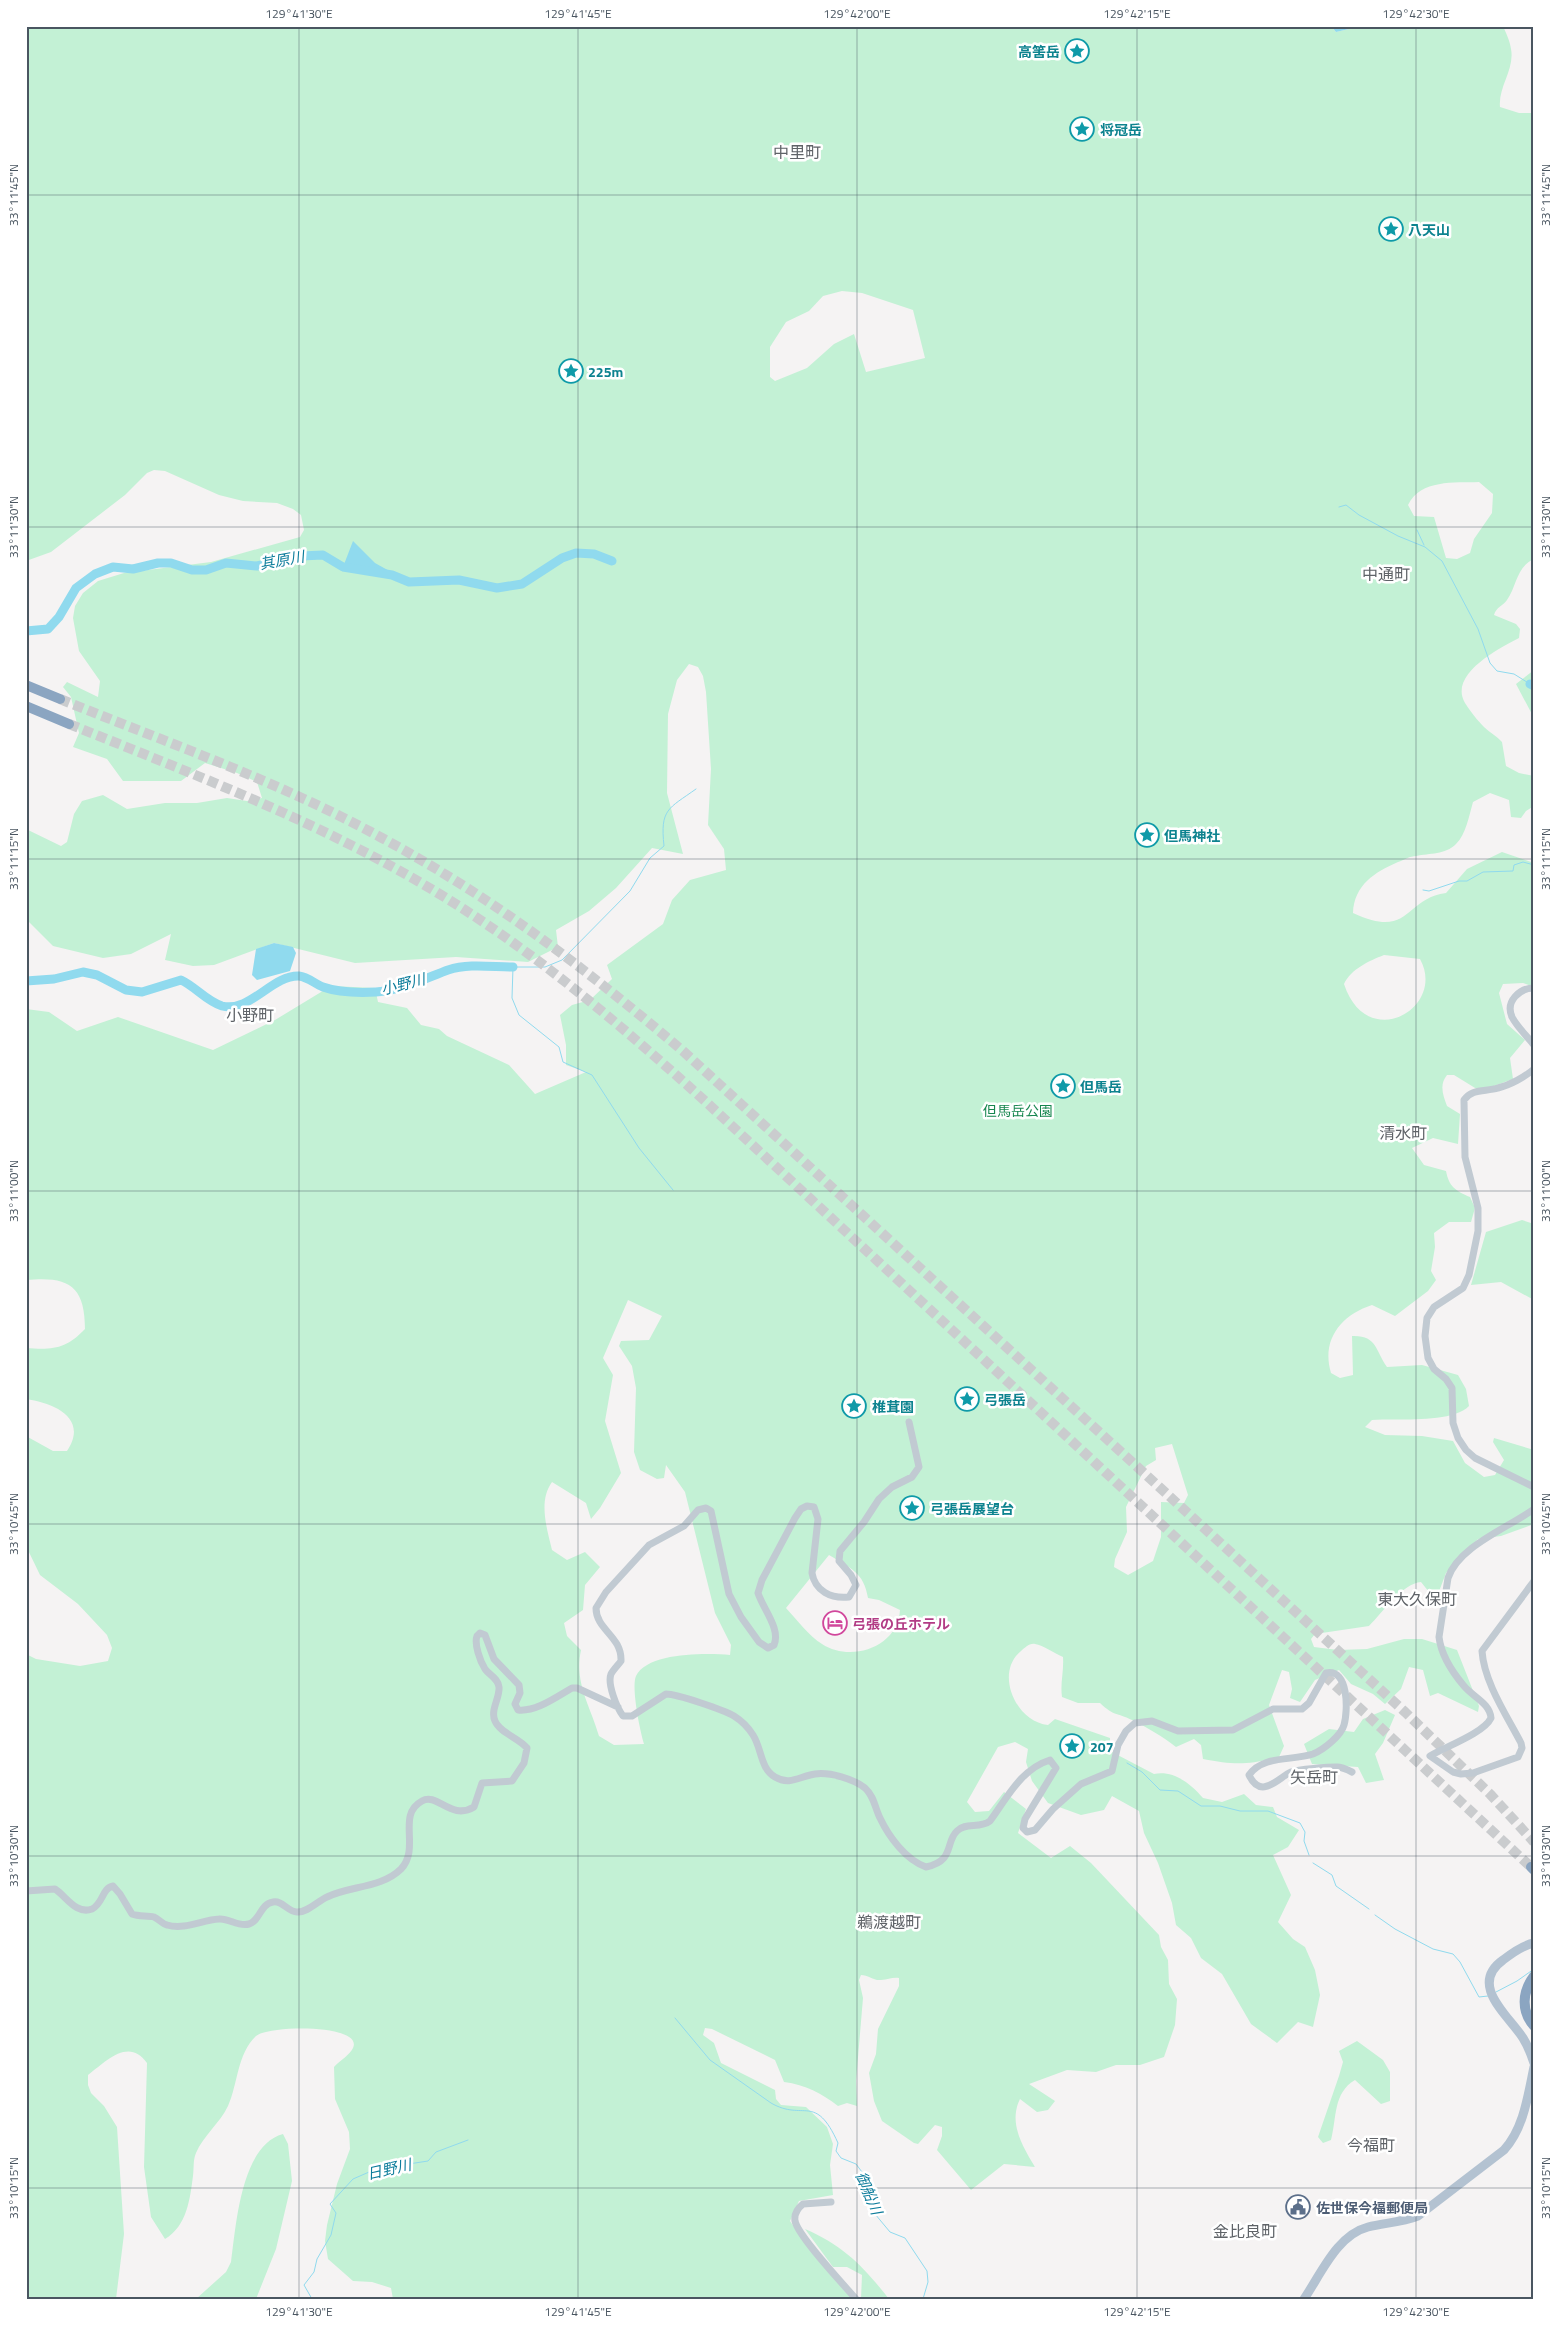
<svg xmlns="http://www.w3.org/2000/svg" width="1560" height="2325" viewBox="0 0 1560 2325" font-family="'Titillium Web','Noto Sans JP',sans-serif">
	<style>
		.green { fill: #c3f1d5; fill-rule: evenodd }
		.water { fill: #90daee }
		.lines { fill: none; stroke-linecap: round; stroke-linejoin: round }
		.stream { stroke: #90daee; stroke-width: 1 }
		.river { stroke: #90daee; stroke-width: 9 }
		.highway-tunnel { stroke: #caccce; stroke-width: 10; stroke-dasharray: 10 5; stroke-linecap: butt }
		.minor { stroke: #c1cad2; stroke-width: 7 }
		.major { stroke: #b3c2d1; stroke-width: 9 }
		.highway { stroke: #8ba5c1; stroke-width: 10 }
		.ticks { fill: none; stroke: #4a5661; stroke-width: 1; stroke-opacity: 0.45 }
		.labels { text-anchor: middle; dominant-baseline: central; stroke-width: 5; stroke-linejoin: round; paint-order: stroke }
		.culture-label { font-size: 14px; font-weight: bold; fill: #0d838f; stroke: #fff; text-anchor: start }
		.park-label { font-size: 14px; fill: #17864f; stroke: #fff }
		.hotel-label { font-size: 14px; font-weight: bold; fill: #b23c85; stroke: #fff; text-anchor: start }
		.service-label { font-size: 14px; font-weight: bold; fill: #4e5e75; stroke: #fff; text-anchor: start }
		.water-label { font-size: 15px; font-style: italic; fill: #0c7c9b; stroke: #fff }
		.quarter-label { font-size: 16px; fill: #5f6368; stroke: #fff }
		.neatline { fill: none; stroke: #4a5661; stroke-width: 2 }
		.ticks-label { font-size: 12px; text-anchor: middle; fill: #4a5661 }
	</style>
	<rect width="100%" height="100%" fill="#f5f3f3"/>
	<path class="green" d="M26 26H1331L1336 32 1362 26H1503C1506 33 1510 41 1511 49 1515 69 1498 87 1500 107L1519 113H1534V559C1516 567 1517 586 1507 600 1503 606 1496 607 1494 615L1516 624 1520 629 1519 638C1500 648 1448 674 1465 703 1470 711 1478 721 1484 727 1490 733 1497 736 1502 742L1506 766 1519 773 1534 776V806L1526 811 1521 818 1511 817 1509 800 1490 793 1473 802C1469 816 1466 834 1456 844 1445 855 1430 853 1416 856 1410 856 1404 860 1398 862 1375 872 1354 885 1353 913 1411 940 1403 899 1446 893L1467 869 1502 852 1534 863V987L1523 983 1503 984 1499 993 1507 1024 1525 1040 1510 1058 1513 1079 1480 1091 1454 1075H1447C1439 1085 1443 1095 1447 1106L1460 1114 1458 1144 1433 1138 1412 1148 1424 1165 1446 1171C1449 1187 1456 1191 1470 1197L1475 1208 1471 1222H1449L1434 1233 1435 1247 1431 1271 1436 1280 1428 1291 1395 1316 1372 1305C1341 1315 1321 1340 1331 1373L1340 1378 1353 1375 1352 1336C1377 1335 1375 1350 1387 1367L1422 1365 1458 1375 1466 1389 1469 1406C1451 1424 1397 1418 1372 1420L1365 1427 1385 1435 1422 1436 1453 1441 1465 1463 1484 1477 1495 1475 1504 1460 1493 1442 1494 1438 1534 1450V1524L1501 1536 1478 1539 1446 1573 1438 1594 1429 1592 1421 1582C1403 1583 1382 1613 1369 1626L1315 1634 1311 1639 1314 1647 1338 1650 1367 1649 1404 1639H1422L1457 1650 1479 1706 1478 1712 1438 1693 1430 1696 1423 1670 1409 1667 1401 1689 1385 1704 1373 1694 1351 1684 1339 1670 1315 1680 1300 1702 1290 1698 1292 1689 1289 1672 1282 1670 1269 1705 1284 1746 1279 1757C1248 1765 1234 1765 1203 1759L1201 1745 1194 1739 1176 1747C1162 1736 1148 1728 1132 1720 1116 1712 1115 1717 1100 1703H1078L1062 1697C1060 1683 1064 1672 1063 1657 1055 1654 1043 1645 1035 1644 1029 1643 1025 1648 1021 1651 994 1673 1016 1722 1048 1725L1055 1719 1110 1738V1751L1154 1774C1174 1770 1191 1784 1203 1798L1222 1802 1244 1794 1256 1805 1273 1807 1277 1817 1299 1830 1288 1847 1273 1855 1291 1895 1278 1922 1293 1939 1305 1947 1315 1970 1320 1995 1313 2027 1298 2022 1277 2043 1251 2024 1222 1974 1201 1958 1191 1938 1176 1925 1172 1903 1158 1863 1144 1833 1139 1811 1112 1796 1104 1810 1081 1815 1048 1803 1032 1781 1026 1762 1028 1749 1015 1742 998 1747 967 1802 975 1812 989 1811 1004 1792 1026 1809 1018 1833 1051 1858 1070 1846 1091 1863 1159 1935 1161 1947 1168 1960 1169 1984 1177 1999 1175 2025 1164 2057 1140 2065H1116L1096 2072 1067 2070 1029 2084 1055 2101 1048 2110 1037 2112 1020 2099C1008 2123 1023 2147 1035 2167L1004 2164 971 2190 937 2150 942 2136V2127L935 2125 918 2144 914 2143 882 2121 874 2101 869 2073 876 2054 878 2029 899 1986V1978C892 1977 888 1980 881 1980 874 1981 868 1975 861 1975L859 1980 863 1998 856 2081 857 2106 847 2103 838 2106C821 2093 806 2085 784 2082L775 2060 712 2029 705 2028 703 2035 714 2043 721 2063 775 2090 776 2099 781 2105 806 2107 827 2127 833 2144 830 2165 833 2195 799 2201 790 2221 809 2249 852 2299H393L391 2288 372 2282 353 2281 328 2259 325 2241 327 2225 337 2184 350 2149 349 2132 335 2099 334 2067C339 2061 350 2055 353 2048 364 2024 269 2025 256 2036 237 2054 238 2084 228 2106 220 2123 203 2136 196 2153 193 2159 194 2169 193 2176 190 2199 187 2226 165 2239L151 2217 144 2167 147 2063C129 2037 106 2061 88 2075V2085L91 2093 104 2106 117 2127 124 2234 116 2299H26V1654L36 1659 80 1666 108 1661 112 1648 107 1635 78 1604 40 1575 26 1546V1436L53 1451H67C89 1418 54 1403 26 1399V1348C53 1350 66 1349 85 1329 85 1285 68 1276 26 1280V1009L49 1012 77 1031 118 1017 213 1050 275 1020 331 986 375 988 378 1002 407 1008 421 1025 439 1029 447 1036 509 1065 535 1094 586 1072 566 1065V1045L560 1015 572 1005 590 1000 612 979 607 965 663 924 672 900 690 880 726 870 724 849 708 825 711 769 706 692 703 676 698 667 689 664 677 680 668 714 667 793 683 854 652 848 616 888 589 911 556 930 558 947 528 962 456 957 355 963 274 943 214 965 193 966 165 960 171 934 131 954 103 958 53 946 29 922 26 924V829L61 846 67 842 74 814 82 801 103 795 127 809 165 803H197L227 798 247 801 262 798 257 782 237 773 205 763 181 781H123L107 759 73 747 79 733 71 697 63 687 67 682 98 697 100 681 79 651 73 618 75 606 83 593 98 581 124 573 211 562 300 537 304 530 301 515 293 509 277 503 243 501 219 495 165 471 154 470 147 473 125 495 51 552 26 561ZM842 291 862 293 913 310 925 358 866 372 854 334 834 344 807 368 775 381 770 377V347L786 322 809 311 823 296ZM1479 482 1493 494 1492 513 1474 539 1470 553 1457 559 1446 558 1434 517 1414 516 1408 505C1421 479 1454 483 1479 482ZM1384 955 1420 959C1447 1008 1367 1054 1344 984 1351 969 1369 961 1384 955ZM628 1300 662 1316 649 1340 621 1341 619 1346 632 1366 636 1388 634 1452 640 1470 657 1479 664 1478 666 1465 685 1492 715 1613 731 1645 730 1655C707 1653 648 1652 636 1676 631 1687 640 1731 644 1744L614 1745 599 1736C590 1705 574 1683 581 1650L567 1636 564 1623 583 1610 585 1585 600 1567 585 1552 567 1560 552 1550C547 1529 538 1501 552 1482L586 1503 591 1519 600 1508 621 1473 605 1421 613 1375 603 1358ZM1172 1444 1188 1495 1184 1503 1161 1502V1537L1153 1561 1128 1575 1114 1567 1115 1559 1127 1532 1126 1507 1146 1466 1156 1460 1155 1448ZM829 1555C850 1568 864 1572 868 1598L879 1600 900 1610C898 1647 851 1663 822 1644 809 1636 797 1620 786 1608Z
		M1534 670V718L1516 684Z
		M1522 1220 1534 1224V1300L1501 1282 1471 1285 1486 1232Z
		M1385 1710 1395 1715 1383 1743 1375 1754 1384 1780 1366 1783 1358 1767 1312 1764 1304 1744 1329 1729 1354 1732 1363 1719Z
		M1357 2041 1383 2060 1390 2072V2101L1381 2104 1355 2080C1333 2093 1337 2117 1331 2140L1323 2143 1318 2137 1339 2076 1343 2062 1339 2051Z
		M283 2134 288 2144 292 2181 276 2249 256 2299H196L226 2272 231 2262C236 2226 241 2145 283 2134Z
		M805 2229C844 2246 863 2266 889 2299H861L862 2275 847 2267H833Z"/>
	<path class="water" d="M1331 26H1362L1336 32Z
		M353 541 375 563 393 573 392 575 343 567Z
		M274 943 293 947 296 953 290 971 257 980 252 975 256 949Z"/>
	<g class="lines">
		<path class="stream" d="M1339 507 1346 505 1359 515 1398 536 1425 547 1442 561 1478 629 1490 663 1497 671 1514 674 1530 684
			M1417 530 1424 545
			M1423 890 1429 891 1459 881H1467L1483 872 1513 871 1514 865 1523 862 1534 865
			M673 1190 639 1148 592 1075 563 1062 559 1047 519 1015 512 998 513 967H545L562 960 630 891 650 858 664 846C660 809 668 809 696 789
			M1127 1763 1142 1772 1160 1790 1178 1791 1201 1806H1220L1240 1811H1268L1300 1823 1305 1832 1304 1841 1309 1855
			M1313 1863 1332 1875 1336 1886 1369 1909
			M1375 1915 1395 1929 1433 1949 1453 1954 1460 1962 1479 1997 1488 1996
			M1496 1992 1517 1981 1534 1969
			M675 2018 710 2060 771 2103C804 2122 815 2092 838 2143L836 2151 841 2158 856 2164 865 2176 875 2214 890 2232 905 2238 927 2271 928 2282 923 2299
			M312 2299 304 2285 314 2272 317 2259 331 2235 336 2213 330 2204 353 2179 376 2169 428 2161 436 2152 468 2140"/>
		<path class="river" d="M26 631 48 629 59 617 76 588 95 574 113 567 133 569 158 563H171L192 570H206L226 563 257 566 301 556 323 555 343 567 392 575 409 582 459 580 497 588 522 584 562 558 576 553 594 554 612 561
			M1530 684 1534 686
			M26 981 54 979 83 972 97 975 126 990 142 992 181 980C196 987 206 1001 222 1006 250 1013 272 975 299 976 308 977 315 984 323 987 340 993 358 993 376 992 402 990 424 979 448 970 469 963 492 967 513 967"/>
		<path class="highway-tunnel" d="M60 699C168 743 280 782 382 838 495 899 586 969 683 1051L1405 1712 1490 1794 1534 1842
			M69 724C198 776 328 825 446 898 540 956 623 1027 705 1101L1531 1867"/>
		<path class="minor" d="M1534 988C1520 988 1505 1001 1512 1017 1517 1027 1527 1036 1534 1045
			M1534 1069C1525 1077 1510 1085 1498 1088 1486 1092 1472 1088 1464 1100L1465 1157 1478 1208V1231L1469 1275 1463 1288 1434 1307 1427 1318 1425 1336 1428 1358 1434 1369 1446 1379 1452 1388 1453 1423 1458 1438 1466 1450 1475 1458 1534 1487
			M909 1422 919 1467 912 1477 892 1487 879 1499 864 1522 840 1551 839 1561 851 1575 856 1585 849 1597C831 1599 815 1591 812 1573L818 1519 814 1507 807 1506 801 1509 795 1518 762 1580 758 1593C763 1609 781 1629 774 1645L768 1648 759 1642 741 1617 729 1594 711 1511 706 1508 698 1510 684 1526 649 1545 606 1592 596 1608C596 1630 622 1636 621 1661 618 1665 613 1670 611 1674 607 1684 617 1708 623 1716H632L666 1694C677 1694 724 1710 734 1716 742 1721 748 1727 753 1735 762 1749 760 1768 775 1777 790 1786 800 1776 815 1774 830 1772 854 1779 865 1788 874 1796 875 1808 880 1818 889 1837 906 1860 926 1867 955 1861 945 1842 957 1831 965 1822 980 1829 990 1821 1007 1798 1021 1769 1050 1760L1056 1768 1025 1819 1023 1828 1027 1832 1035 1830 1053 1809 1081 1784 1112 1771 1118 1745 1126 1731 1135 1723 1152 1721 1178 1731 1233 1730 1273 1709H1302L1309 1703 1326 1673C1349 1668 1348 1711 1344 1725 1341 1736 1323 1750 1313 1754 1292 1761 1263 1755 1249 1775 1261 1801 1279 1777 1291 1772 1299 1769 1328 1767 1337 1767 1342 1767 1348 1770 1352 1772
			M1534 1509C1508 1528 1459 1546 1448 1578L1439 1637C1441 1654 1453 1673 1464 1686 1473 1697 1490 1703 1491 1718 1484 1733 1445 1747 1430 1756L1453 1772 1461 1774 1473 1773 1518 1757 1522 1748 1521 1743C1507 1716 1484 1682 1482 1651L1534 1581
			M26 1891 55 1889C66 1896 76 1915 92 1909 103 1904 102 1888 113 1886L120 1894 132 1914C139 1917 147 1915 154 1917 159 1919 162 1924 167 1925 185 1930 202 1920 219 1919 229 1918 238 1927 249 1924 260 1921 260 1904 273 1902 282 1900 288 1912 297 1912 307 1913 318 1901 327 1897 349 1886 382 1888 401 1869 421 1848 396 1815 422 1801 437 1792 451 1821 474 1807L482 1783 512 1781 524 1763 527 1748C519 1738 500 1733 495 1721 490 1710 500 1698 499 1687 498 1678 489 1675 485 1669 480 1661 474 1644 477 1636L480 1633 485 1635 494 1659 519 1685 520 1693 515 1704 518 1710C536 1712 556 1697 572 1688H577L618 1707
			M831 2202 803 2204C798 2208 794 2214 795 2221 798 2236 843 2284 856 2299"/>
		<path class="major" d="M1534 1943C1523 1945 1512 1953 1503 1960 1468 1985 1509 2016 1523 2038 1528 2046 1531 2054 1534 2063
			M1304 2299C1321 2274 1337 2235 1368 2227 1385 2223 1402 2222 1418 2216L1504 2150C1524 2128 1528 2095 1534 2067"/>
		<path class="highway" d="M26 685 60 699
			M26 706 69 724
			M1531 1867 1534 1870
			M1534 1976C1522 1992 1521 2011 1534 2026"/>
	</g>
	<path class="ticks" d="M299 26V2299M578 26V2299M857 26V2299M1137 26V2299M1416 26V2299M26 195H1534M26 527H1534M26 859H1534M26 1191H1534M26 1524H1534M26 1856H1534M26 2188H1534"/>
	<defs>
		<g id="sight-ring" transform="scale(1.25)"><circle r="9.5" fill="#fff" stroke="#0f9aa8" stroke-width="1.5"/><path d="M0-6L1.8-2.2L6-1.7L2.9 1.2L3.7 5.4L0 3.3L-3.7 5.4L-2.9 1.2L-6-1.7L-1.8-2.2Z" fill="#0f9aa8"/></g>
		<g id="hotel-ring" transform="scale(1.25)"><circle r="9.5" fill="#fff" stroke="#d1479c" stroke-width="1.5"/><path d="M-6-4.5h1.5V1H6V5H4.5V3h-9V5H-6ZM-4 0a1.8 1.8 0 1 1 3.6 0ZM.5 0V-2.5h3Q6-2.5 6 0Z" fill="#d1479c"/></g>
		<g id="civic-ring" transform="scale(1.25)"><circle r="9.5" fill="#fff" stroke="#5c6f8a" stroke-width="1.5"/><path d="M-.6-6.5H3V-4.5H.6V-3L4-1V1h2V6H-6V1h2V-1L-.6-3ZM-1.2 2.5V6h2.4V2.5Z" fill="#5c6f8a"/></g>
	</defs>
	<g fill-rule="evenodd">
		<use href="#sight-ring" x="1077" y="51"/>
		<use href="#sight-ring" x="1082" y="129"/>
		<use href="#sight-ring" x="1391" y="229"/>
		<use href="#sight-ring" x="571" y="371"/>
		<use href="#sight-ring" x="1147" y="835"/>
		<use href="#sight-ring" x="1063" y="1086"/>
		<use href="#sight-ring" x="967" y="1399"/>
		<use href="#sight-ring" x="854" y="1406"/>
		<use href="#sight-ring" x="912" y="1508"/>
		<use href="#hotel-ring" x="835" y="1623"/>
		<use href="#sight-ring" x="1072" y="1746"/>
		<use href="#civic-ring" x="1298" y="2207"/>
	</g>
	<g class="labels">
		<g class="culture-label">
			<text x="1060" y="51" text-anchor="end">高筈岳</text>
			<text x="1100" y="129">将冠岳</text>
			<text x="1408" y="229">八天山</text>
			<text x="588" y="371">225m</text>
			<text x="1164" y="835">但馬神社</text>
			<text x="1080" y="1086">但馬岳</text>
			<text x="984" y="1399">弓張岳</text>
			<text x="872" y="1406">椎茸園</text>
			<text x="930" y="1508">弓張岳展望台</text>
			<text x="1090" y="1746">207</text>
		</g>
		<g class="park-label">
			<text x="1018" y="1110">但馬岳公園</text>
		</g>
		<g class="hotel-label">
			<text x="852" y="1623">弓張の丘ホテル</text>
		</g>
		<g class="service-label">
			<text x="1316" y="2207">佐世保今福郵便局</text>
		</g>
		<g class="water-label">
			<text transform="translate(282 560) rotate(-10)">其原川</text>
			<text transform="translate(403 984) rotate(-14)">小野川</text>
			<text transform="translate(389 2169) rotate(-13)">日野川</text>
			<text transform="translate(869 2193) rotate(67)">御船川</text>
		</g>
		<g class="quarter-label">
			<text x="797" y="152">中里町</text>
			<text x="1386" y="574">中通町</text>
			<text x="250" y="1015">小野町</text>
			<text x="1403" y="1133">清水町</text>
			<text x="1417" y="1599">東大久保町</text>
			<text x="1314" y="1777">矢岳町</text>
			<text x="889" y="1922">鵜渡越町</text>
			<text x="1371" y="2145">今福町</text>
			<text x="1245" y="2231">金比良町</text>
		</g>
	</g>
	<rect width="1560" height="2325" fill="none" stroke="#ffffff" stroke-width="55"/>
	<rect x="28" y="28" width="1504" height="2270" class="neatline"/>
	<g class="ticks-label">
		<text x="299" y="18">129°41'30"E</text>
		<text x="578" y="18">129°41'45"E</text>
		<text x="857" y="18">129°42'00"E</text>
		<text x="1137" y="18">129°42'15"E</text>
		<text x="1416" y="18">129°42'30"E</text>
		<text transform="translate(14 195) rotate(-90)" y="4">33°11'45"N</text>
		<text transform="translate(1546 195) rotate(-90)" y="4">33°11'45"N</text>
		<text transform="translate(14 527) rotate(-90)" y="4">33°11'30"N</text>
		<text transform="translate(1546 527) rotate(-90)" y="4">33°11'30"N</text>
		<text transform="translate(14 859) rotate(-90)" y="4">33°11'15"N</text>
		<text transform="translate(1546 859) rotate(-90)" y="4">33°11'15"N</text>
		<text transform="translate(14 1191) rotate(-90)" y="4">33°11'00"N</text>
		<text transform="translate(1546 1191) rotate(-90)" y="4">33°11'00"N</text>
		<text transform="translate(14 1524) rotate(-90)" y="4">33°10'45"N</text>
		<text transform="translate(1546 1524) rotate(-90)" y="4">33°10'45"N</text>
		<text transform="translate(14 1856) rotate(-90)" y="4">33°10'30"N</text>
		<text transform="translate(1546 1856) rotate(-90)" y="4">33°10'30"N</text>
		<text transform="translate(14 2188) rotate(-90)" y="4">33°10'15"N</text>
		<text transform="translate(1546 2188) rotate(-90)" y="4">33°10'15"N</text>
		<text x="299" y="2316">129°41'30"E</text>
		<text x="578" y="2316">129°41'45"E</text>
		<text x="857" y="2316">129°42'00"E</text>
		<text x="1137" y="2316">129°42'15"E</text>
		<text x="1416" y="2316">129°42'30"E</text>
	</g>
</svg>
